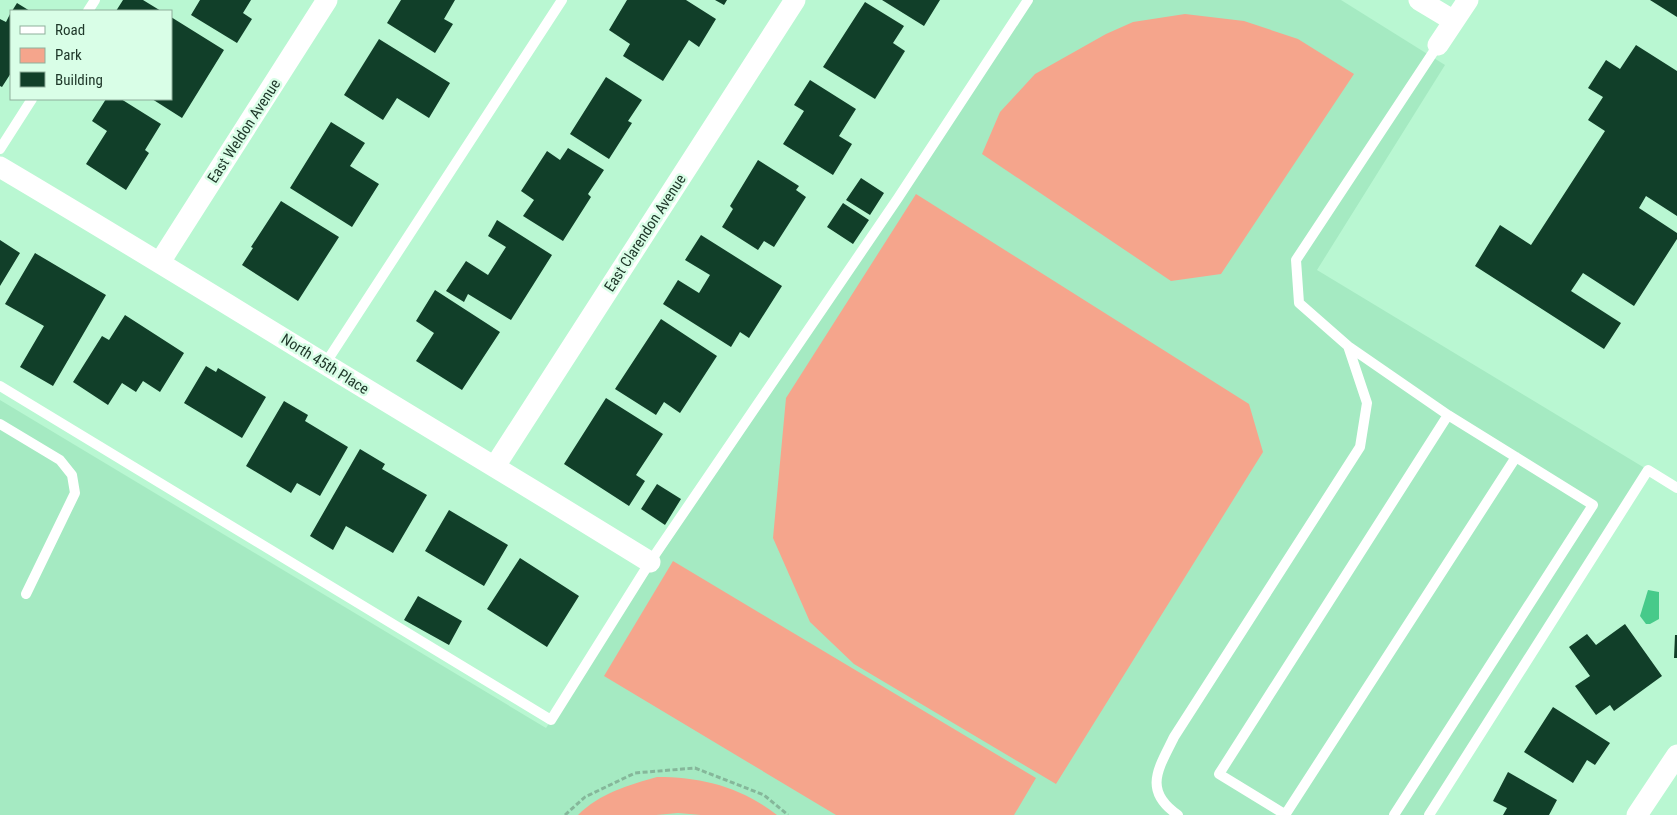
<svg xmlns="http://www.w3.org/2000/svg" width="1677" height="815" viewBox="0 0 1677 815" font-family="'Roboto Condensed',sans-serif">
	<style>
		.built { fill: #a5eac2 }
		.green { fill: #f5a58c }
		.water { fill: #47ca8a }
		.building { fill: #113f29 }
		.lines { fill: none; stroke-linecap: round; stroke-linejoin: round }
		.path { stroke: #85b79a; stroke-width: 3; stroke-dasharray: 5 2.5; stroke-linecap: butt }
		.lane { stroke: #fff; stroke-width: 10 }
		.street { stroke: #fff; stroke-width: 21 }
		.labels { text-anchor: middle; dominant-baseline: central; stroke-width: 5; stroke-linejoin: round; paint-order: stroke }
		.street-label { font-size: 15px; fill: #20392b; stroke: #d9fee7 }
	</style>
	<rect width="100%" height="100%" fill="#b9f7d2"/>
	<path class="built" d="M1028 0H1341L1445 65 1317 270 1648 470 1429 815H0V400L546 728Z"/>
	<path class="green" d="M1185 14 1244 21 1298 39 1354 74 1221 274 1171 281 982 154 1000 112 1035 74 1106 34 1133 22Z
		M916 194 1249 404 1263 452 1056 784 854 664 810 622 773 538 786 398Z
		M673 561 1036 778 1014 815H836L604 676Z
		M657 777C702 777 741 787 777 815H701L678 813 656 815H578C600 793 629 785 657 777Z"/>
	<path class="water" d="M1648 590 1659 592V619L1650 624H1646L1640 616Z"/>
	<path class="building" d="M123 0H143L161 11H116Z
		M200 0H251L243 13 252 19 237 43 191 15Z
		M401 0H455L444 19 453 24 435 53 387 23Z
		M627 0H686L716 19 699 47 689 40 663 81 623 56 630 44 609 30Z
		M715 0H727L724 5Z
		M882 0H940L924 26Z
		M1650 0H1677V17Z
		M865 2 904 26 893 43 905 51 875 99 823 67Z
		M17 3 30 11H12Z
		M11 12V73L2 87 0 86V19L6 22Z
		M171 17 224 50 182 118 152 99H171Z
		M379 39 450 83 429 118 397 98 383 120 344 95Z
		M1636 45 1677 71V216L1646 196 1639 208 1677 233V239L1634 306 1583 273 1571 291 1621 323 1604 349 1475 266 1500 225 1531 245 1605 131 1588 120 1603 97 1588 88 1606 60 1620 69Z
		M606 77 642 100 628 121 632 123 609 159 570 134Z
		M810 80 856 109 839 136 852 144 833 175 783 144 804 111 794 105Z
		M106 99H121L161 124 145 150 149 153 126 190 86 164 107 131 92 121Z
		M331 122 365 143 350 166 379 184 352 227 290 188Z
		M568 148 604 170 588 194 591 197 563 241 523 216 534 200 521 191 547 151 560 160Z
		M758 160 799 186 796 190 806 197 774 247 764 241 758 250 722 227 733 209 730 206Z
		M861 178 884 193 870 215 846 200Z
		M281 201 339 237 298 301 242 265 253 248 251 247Z
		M843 203 869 220 853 244 827 227Z
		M497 220 552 255 511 320 468 294 464 302 446 291 466 261 488 275 506 247 488 236Z
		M701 235 782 286 749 338 740 332 731 347 663 304 678 280 699 293 710 275 685 260Z
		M0 240 20 253 0 286Z
		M35 253 106 295 53 386 20 367 44 326 5 304Z
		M435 290 500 332 462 390 416 361 434 333 416 321Z
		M125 315 184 353 160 392 143 381 136 392 122 383 108 405 73 382 102 336 109 340Z
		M661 319 717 356 680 413 664 402 656 415 615 389Z
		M206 366 216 372 218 368 266 397 242 438 184 403Z
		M606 398 663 434 636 475 645 481 629 506 564 464Z
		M284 401 308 415 305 421 348 447 320 496 297 483 291 493 246 466Z
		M360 449 385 464 382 469 427 495 393 553 346 526 333 550 310 536Z
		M657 484 681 499 665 525 641 509Z
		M449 510 508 545 484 586 425 551Z
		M520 558 579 596 547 647 487 609Z
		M418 596 462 621 449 645 404 620Z
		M1625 624 1662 676 1614 711 1610 705 1596 715 1575 686 1590 676 1569 647 1587 634 1596 645Z
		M1675 635H1677V658H1674Z
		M1553 707 1610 743 1595 765 1587 760 1573 783 1524 752Z
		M1508 772 1557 800 1549 815H1503L1507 808 1493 801Z"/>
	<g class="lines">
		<path class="path" d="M565 815 585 797 635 773 695 768 764 795 788 815"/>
		<path class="lane" d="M88 11 95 0
			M0 149 32 99
			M1348 346 1448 415 1593 505 1394 815
			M325 364 562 0
			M0 386 551 720 650 562 898 198 1028 0
			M0 424 60 460 72 475 75 493 26 594
			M1178 815C1142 790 1159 768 1174 737L1360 447 1367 403 1348 346 1299 303 1296 260 1438 45
			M1285 815 1516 457
			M1286 815 1219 774 1448 415
			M1429 815 1648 470 1677 488"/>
		<path class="street" d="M1419 0 1454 21
			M1438 45 1468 0
			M0 167C115 235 229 305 343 375 446 437 548 499 650 562
			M160 262 327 0
			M495 466 795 0
			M1637 815 1677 755"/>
	</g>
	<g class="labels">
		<g class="street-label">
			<text transform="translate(244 131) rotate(-57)">East Weldon Avenue</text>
			<text transform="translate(645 233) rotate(-57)">East Clarendon Avenue</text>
			<text transform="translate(325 364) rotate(32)">North 45th Place</text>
		</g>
	</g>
	<rect x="10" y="10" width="162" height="90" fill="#d9fee7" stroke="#8faf9c"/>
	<rect x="20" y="26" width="25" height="8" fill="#ffffff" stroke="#8faf9c"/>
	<text x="55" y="35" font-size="15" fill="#20392b">Road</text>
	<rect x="20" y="48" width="25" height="15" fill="#f5a58c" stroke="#8faf9c"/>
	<text x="55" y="60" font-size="15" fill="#20392b">Park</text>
	<rect x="20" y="72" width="25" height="15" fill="#113f29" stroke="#8faf9c"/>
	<text x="55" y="85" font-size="15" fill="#20392b">Building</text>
</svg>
